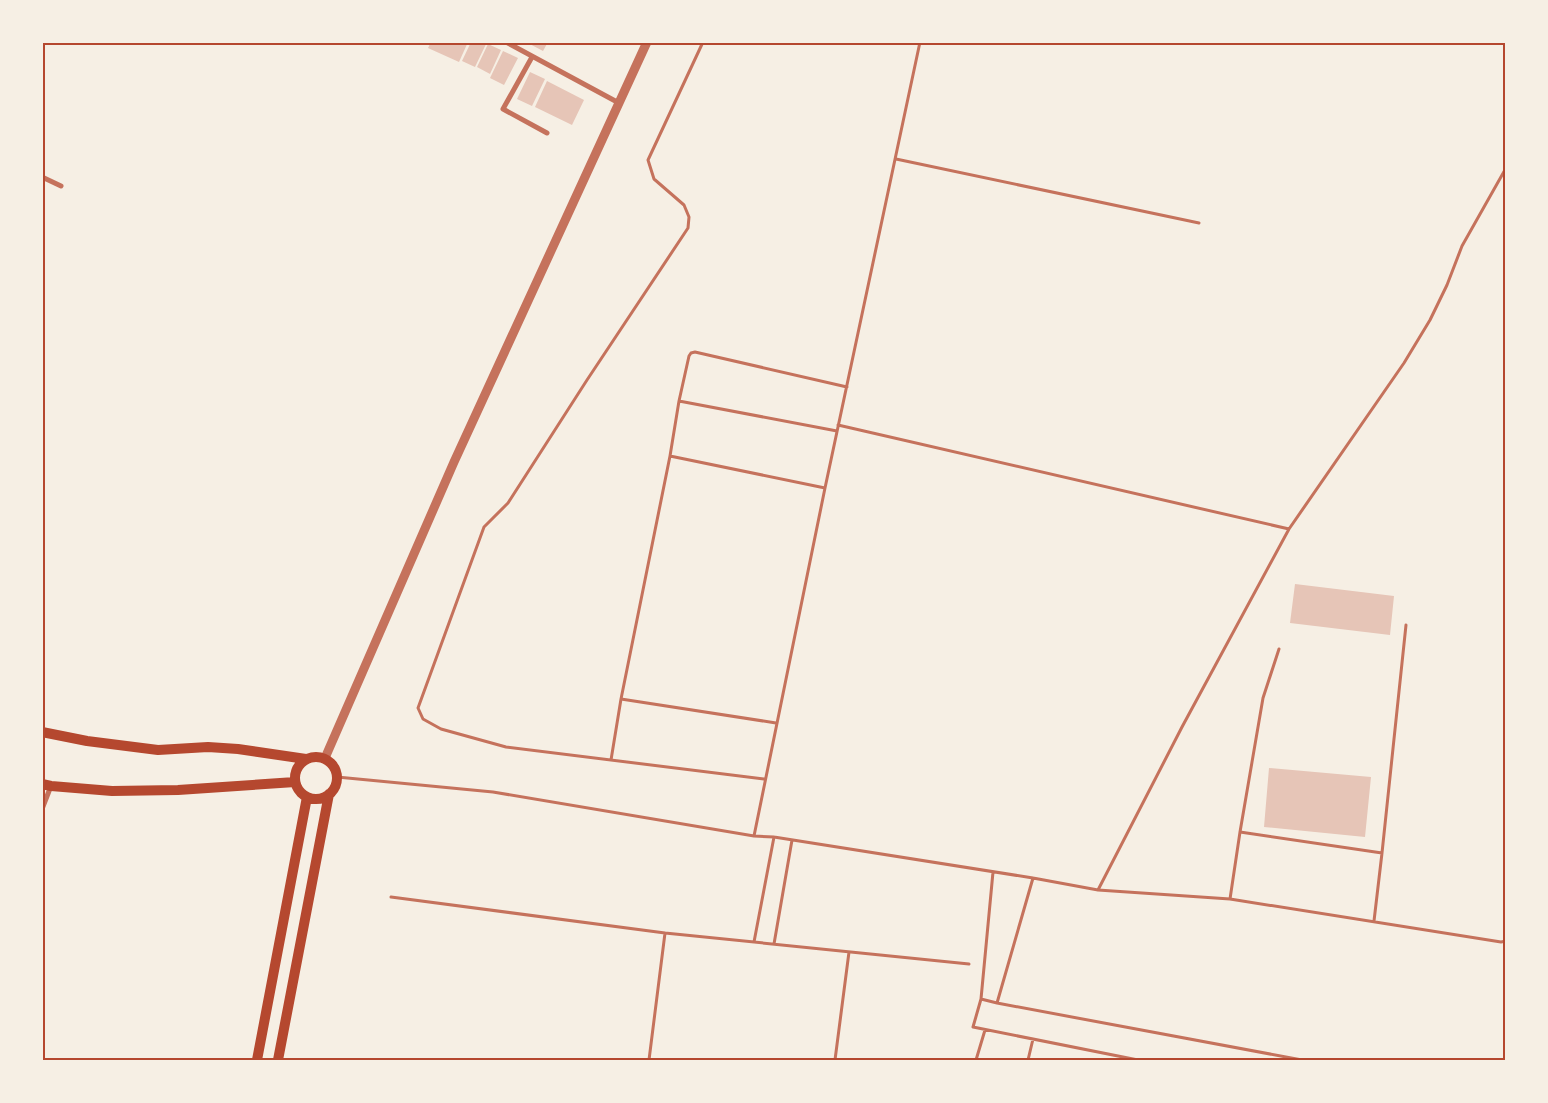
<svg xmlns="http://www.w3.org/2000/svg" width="1548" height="1103" viewBox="0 0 1548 1103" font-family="'IBM Plex Sans',sans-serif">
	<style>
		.building { fill: #e6c5b7 }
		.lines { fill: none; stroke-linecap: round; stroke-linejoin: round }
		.service { stroke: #c5725c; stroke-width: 3 }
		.minor { stroke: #c5725c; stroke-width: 5 }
		.tertiary { stroke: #c5725c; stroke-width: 9 }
		.secondary { stroke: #b5482f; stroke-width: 10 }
		.neatline { fill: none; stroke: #b5482f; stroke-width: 2 }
	</style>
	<rect width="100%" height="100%" fill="#f6efe4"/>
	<path class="building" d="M431 42H468L459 62 428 48Z
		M471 42H487L475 67 462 61Z
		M526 42H548L543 51Z
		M488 44 501 50 490 74 477 67Z
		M503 51 518 58 504 85 490 78Z
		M530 72 545 79 532 106 517 99Z
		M547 81 584 100 572 125 535 107Z
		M1295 584 1394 596 1390 635 1290 623Z
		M1269 768 1371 777 1365 837 1264 827Z"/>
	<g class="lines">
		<path class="service" d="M703 42 648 160 654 179 684 205 689 217 688 228 587 380 508 503 484 527 418 708 423 719 441 729 506 747 764 779
			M896 159 1199 223
			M679 401 837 431
			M838 425 1289 529
			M670 456 679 401 689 356 691 353 695 352 847 387
			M776 723 621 699 670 456 825 488
			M611 760 621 699
			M337 777 493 792 754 836 774 837 1033 878 1098 890 1230 899 1501 942 1506 941
			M1240 832 1263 698 1279 649
			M754 836 825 488 920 42
			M1033 878 997 1003 1302 1060
			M1098 890 1182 727 1289 529 1404 363 1430 320 1447 285 1462 246 1506 168
			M391 897 665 933
			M1230 899 1240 832 1382 853
			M1374 921 1382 853 1406 625
			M754 942 774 837
			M774 944 792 840
			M981 999 993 872
			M997 1003 981 999 973 1027 1138 1060
			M649 1060 665 933 969 964
			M835 1060 849 952
			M976 1060 985 1030
			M1028 1060 1033 1039"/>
		<path class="minor" d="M506 42 619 103
			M532 57 503 109 547 133
			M42 177 61 186
			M42 809 51 786"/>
		<path class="tertiary" d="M325 758 454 462 647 42"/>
		<path class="secondary" d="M42 732 87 741 158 750 208 747 238 749 306 759
			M295 778a21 21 0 1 1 42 0a21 21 0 1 1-42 0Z
			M42 784 51 786 112 791 178 790 295 782
			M257 1060 307 797
			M278 1060 329 794"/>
	</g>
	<rect width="1548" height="1103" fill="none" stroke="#f6efe4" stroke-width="88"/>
	<rect x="44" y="44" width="1460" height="1015" class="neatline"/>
</svg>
